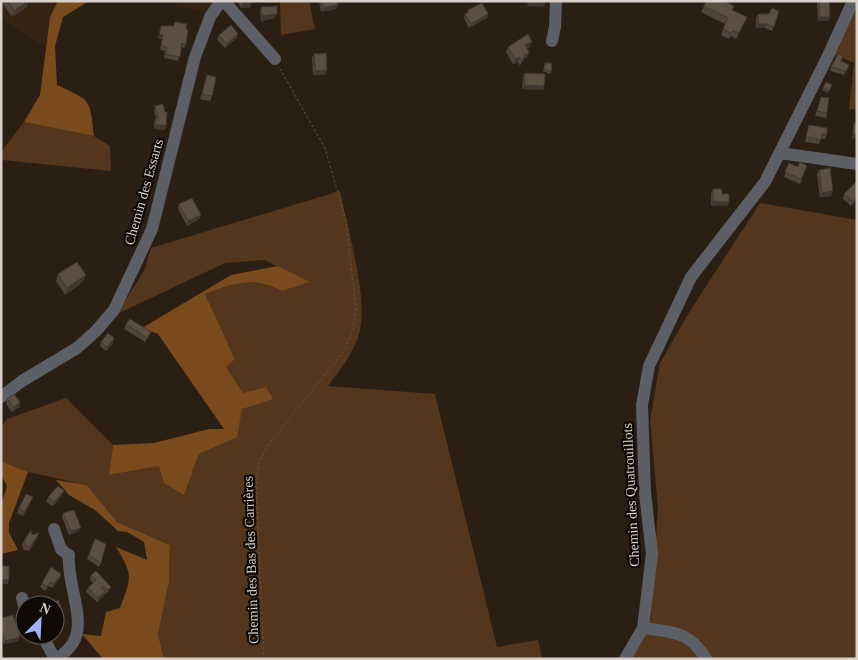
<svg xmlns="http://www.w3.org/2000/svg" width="858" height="660" viewBox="0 0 858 660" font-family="'Times New Roman',serif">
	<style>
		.built { fill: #342313 }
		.green { fill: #53361c }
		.forest { fill: #794b1c }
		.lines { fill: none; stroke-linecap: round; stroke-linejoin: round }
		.path { stroke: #60544b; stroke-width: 1; stroke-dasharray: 2.5 2.5; stroke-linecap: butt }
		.minor { stroke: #5d5f67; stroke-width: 12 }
		.wall { fill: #504339 }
		.shaded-wall { fill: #41372e }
		.building { fill: #5d4e42; stroke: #41372e }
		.labels { text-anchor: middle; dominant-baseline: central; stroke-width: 4.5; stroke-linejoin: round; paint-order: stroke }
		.street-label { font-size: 14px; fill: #d9d0c9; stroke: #100a06 }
	</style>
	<rect width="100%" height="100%" fill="#2b1f14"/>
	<path class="built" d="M1 1H58L50 17 45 47 4 21 1 17Z
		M162 1H213L207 13Z"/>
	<path class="green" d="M280 1H309L315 29 281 35Z
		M857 2V110L849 109 854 63 834 54Z
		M24 122 94 136 110 146 111 171 2 160 1 152Z
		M340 191C347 226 368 297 360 330 356 350 340 370 328 386L435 394 497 647 538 640 542 659H164L158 634 169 582 170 545 117 522 87 485 28 472 1 461V427L7 419 66 398 113 445 109 475 159 466 184 495 199 454 236 437 243 393 225 367 235 359 205 294C232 283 255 276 282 291L309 282 265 260 225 263 117 314 145 269 151 248Z
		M760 203 857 220V659H618L651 619 658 508 650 420 660 363 690 311Z"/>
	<path class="forest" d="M58 1H89L63 17 55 46 57 85C91 101 90 98 94 136L24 122 40 95 50 17Z
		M278 266 310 282 282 291C255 276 232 283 205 294L235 359 226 367 243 393 266 387 273 399 242 409 237 437 199 454 184 495 164 483 159 466 109 475 113 445 154 443 209 429H224L158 334 142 328 231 275Z
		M1 461 28 472 9 523V533L18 550 1 554V505L7 486 1 475Z
		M56 480 87 485 117 522 170 545 169 582 158 634 164 659H103L82 634 101 636 106 612 120 608C131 578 134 576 116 547L147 560 144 542 127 532 118 531 95 510 69 495Z"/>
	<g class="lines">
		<path class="path" d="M264 659 256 485 259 464 267 446 343 353 353 330 356 311 346 221 325 148 280 69"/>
		<path class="minor" d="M224 1 275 59
			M552 41 555 27 556 1
			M780 153 857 164
			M1 397 22 381 77 348 96 331 114 310 152 229 195 57 210 17 221 1
			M54 529 61 549 69 556
			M22 598 25 609
			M643 628C672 632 690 631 706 659
			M42 635 55 659
			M58 659C63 654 71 648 74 641 86 619 66 580 69 555
			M625 659 643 628 652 554 645 493 642 405 649 366 691 277 765 182 827 58 853 1"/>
	</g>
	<path class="wall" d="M1 1H29L27 7 12 17Z
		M237 1H252L250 8H241Z
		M319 1H337L336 9 321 12Z
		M818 1H829V21H818L817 4Z
		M704 6 733 10 747 17 736 39 731 36 729 39 721 35 725 24 701 12Z
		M261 7 275 18 261 21 260 11Z
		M468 10 488 14 487 18 469 28 464 18 465 14 467 13Z
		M779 11 772 31 765 28H756V18L758 14H769Z
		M175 22 186 29V44L184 48 181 47 178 61 164 58 165 51 160 50 162 39H158L161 26H173Z
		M219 35 237 38 225 48 217 40Z
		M508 47H530L527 48 529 53 527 57 523 59 520 66 518 62 513 64 506 52Z
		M314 54 325 75H313L312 58Z
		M841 61 849 65 844 75 830 71 831 67Z
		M545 63 551 72 550 74 543 71Z
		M525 73 544 86 543 90 522 89 523 77Z
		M207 75 212 96 210 101 200 99Z
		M826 82 832 85 828 93 822 90Z
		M821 97 827 113 826 118 815 116Z
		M155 106 166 125 165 130 154 129V122L156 118 154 111Z
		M809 125 827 134 825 139 821 138 819 144 805 142Z
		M789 163 798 167 807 166 800 184 784 177Z
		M819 170 831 196 820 197 817 174Z
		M857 181V200L851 206 843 199 844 194Z
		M713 189 722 194 729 202 727 206H711V194Z
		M179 204 201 215 199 219 187 226 178 208Z
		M58 274 83 282 65 295 56 281Z
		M126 324 149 336 145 342 124 329Z
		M114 338 113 343 106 351 100 346 101 342Z
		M7 399 20 402 19 407 12 412 6 404Z
		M64 491 62 495 53 506 46 502 48 497Z
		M31 502 23 516 17 513 19 508Z
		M63 513 79 531 69 535 62 517Z
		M39 533 37 538 29 551 24 550 22 545 24 541 32 535Z
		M95 539 101 563 99 567 87 559Z
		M61 574 60 578 52 588 49 586 45 591 40 587 42 583Z
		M91 575 109 591 106 594 105 593 104 596 97 602 86 592 88 588 93 583 90 580Z
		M1 618 18 641 4 644 1 637Z"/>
	<path class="shaded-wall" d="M28 1H29L27 7 12 17 14 11Z
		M528 1 545 3 544 7 527 6Z
		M244 2H252L250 8H241Z
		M338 5 336 9 321 12 323 8Z
		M277 14 275 18 261 21 262 16Z
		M488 14 487 18 469 28 471 24Z
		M819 17H830L829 21H818Z
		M758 24H767L765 28H756Z
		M238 34 237 38 225 48 226 44Z
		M159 35H163L162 39H158Z
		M532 42 530 47 524 50 525 45Z
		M529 53 527 57 523 59 525 55Z
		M520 57 518 62 513 64 515 59Z
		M327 70 325 75H313L315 71Z
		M524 85 544 86 543 90 522 89Z
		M155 125H166L165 130 154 129Z
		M853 134 857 135V139L851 138Z
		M833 191 831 196 820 197 822 193Z
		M857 197V200L851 206 853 202Z
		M713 202H729L727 206H711Z
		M201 215 199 219 187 226 188 221Z
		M86 275 83 282 65 295 67 288Z
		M114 338 113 343 106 351 107 347Z
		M20 402 19 407 12 412 14 407Z
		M64 491 62 495 53 506 54 502Z
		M33 497 31 502 23 516 24 512Z
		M81 528 79 531 69 535 71 531Z
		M39 533 37 538 29 551 30 547Z
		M61 574 60 578 52 588 54 584Z
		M1 580H9L8 584H1Z
		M105 592 104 596 97 602 98 598Z
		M20 637 18 641 4 644 5 641Z"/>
	<path class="building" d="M8 1H28L14 11Z
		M321 1H337L338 5 323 8Z
		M528 1H546L545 3Z
		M706 1H724L734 6 732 10 747 17 739 33 733 31 731 33 723 29 728 18 704 6Z
		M819 1H829L830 17H819Z
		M482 3 488 14 471 24 465 14 469 12 468 10Z
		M277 6V14L262 16 261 7Z
		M772 8 779 11 774 27 767 24H758V14H769Z
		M175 22 187 24 186 29H188L186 44 182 43 180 57 165 54 167 47 161 46 163 35H159L161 26H174Z
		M231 25 238 34 226 44 219 35Z
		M528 34 532 42 525 45 529 53 525 55 522 62 520 57 515 59 508 47Z
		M326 53 327 70 315 71 314 54Z
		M838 54 843 56 841 61 849 65 846 71 831 67Z
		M545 63H552L551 72 544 69Z
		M525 73 545 74 544 86 524 85Z
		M207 75 216 77 212 96 202 94Z
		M826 82 832 85 829 91 823 88Z
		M821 97 829 98 827 113 817 111Z
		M163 104 165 112H167L166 125H155L156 118H158L155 106Z
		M854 123 857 124V135L853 134Z
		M809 125 827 128V134H822L821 140 806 137Z
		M800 162 807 166 801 179 785 172 789 163 798 167Z
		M830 168 833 191 822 193 819 170Z
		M857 181V197L853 202 844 194Z
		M713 189H722V194H729V202H713Z
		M192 198 201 215 188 221 179 204Z
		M77 262 86 275 67 288 58 274Z
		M130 319 151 332 147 338 126 324Z
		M108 333 114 338 107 347 101 342Z
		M14 394 20 402 14 407 7 399Z
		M58 486 64 491 54 502 48 497Z
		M26 494 33 497 24 512 19 508Z
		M74 510 81 528 71 531 63 513Z
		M31 530 32 535 39 533 30 547 26 546 24 541Z
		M95 539 106 544 101 563 89 555Z
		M1 566H9V580H1Z
		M51 567 61 574 54 584 50 582 47 587 42 583Z
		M96 571 111 587 108 590 103 586 101 587 105 592 98 598 88 588 96 580 91 575Z
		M58 600 61 607 57 609 59 614 55 616V605H47Z
		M13 615 20 637 5 641 3 633H1V624L2 623 1 618Z"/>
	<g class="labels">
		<g class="street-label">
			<text transform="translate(144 192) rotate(-74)">Chemin des Essarts</text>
			<text transform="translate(631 495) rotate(-93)">Chemin des Quatrouillots</text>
			<text transform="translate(251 560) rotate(-92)">Chemin des Bas des Carrières</text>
		</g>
	</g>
	<rect width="858" height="660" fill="none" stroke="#d9d0c9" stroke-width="5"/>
	<g transform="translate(40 620) rotate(24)"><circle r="24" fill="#100a06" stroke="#605954"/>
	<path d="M0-4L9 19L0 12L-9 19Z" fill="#a2b2fd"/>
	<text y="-8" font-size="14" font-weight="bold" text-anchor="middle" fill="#d9d0c9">N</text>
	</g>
</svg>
